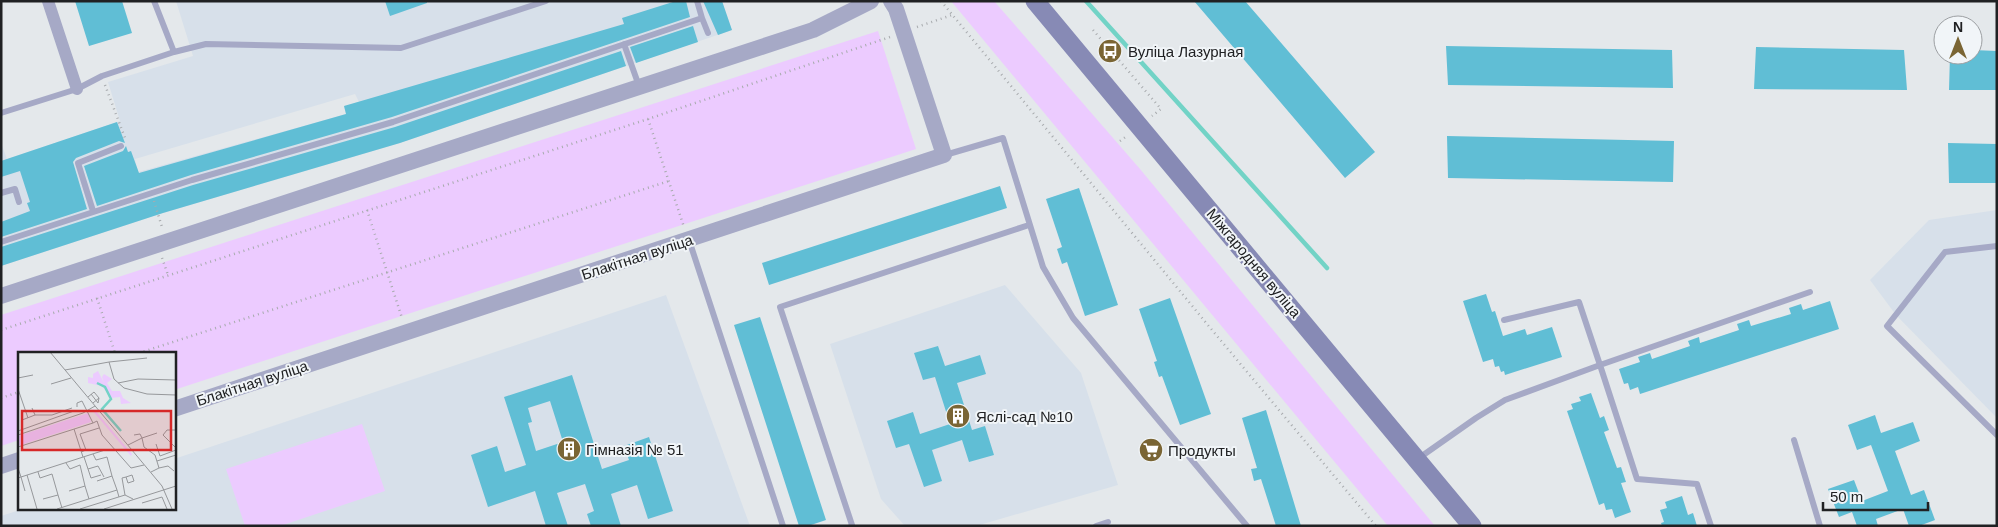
<svg xmlns="http://www.w3.org/2000/svg" width="1998" height="527" viewBox="0 0 1998 527" font-family="Arial,sans-serif">
	<style>
		.built { fill: #d7e0ea; fill-rule: evenodd }
		.green { fill: #eccbff }
		.lines { fill: none; stroke-linecap: round; stroke-linejoin: round }
		.stream { stroke: #72d3c6; stroke-width: 4.5 }
		.building { fill: #60bed5; fill-rule: evenodd }
		.path { stroke: #a8abae; stroke-width: 2.5; stroke-dasharray: 1 4; stroke-linecap: butt }
		.service { stroke: #a6a9c6; stroke-width: 6 }
		.minor { stroke: #a6a9c6; stroke-width: 12 }
		.tertiary { stroke: #a6a9c6; stroke-width: 16 }
		.secondary { stroke: #878ab5; stroke-width: 19 }
		.labels { text-anchor: middle; dominant-baseline: central; stroke-width: 4; stroke-linejoin: round; paint-order: stroke }
		.poi-label { font-size: 15px; fill: #202123; stroke: #f1f5f8; text-anchor: start }
		.street-label { font-size: 15px; fill: #202123; stroke: #f1f5f8 }
		.inset-river { fill: none; stroke: #72d3c6; stroke-width: 2.5 }
		.inset-road { fill: none; stroke: #96989b; stroke-width: 1 }
		.view { fill: #d62828; fill-opacity: 0.15; stroke: #d62828; stroke-width: 2.5 }
		.inset-edge { fill: none; stroke: #202123; stroke-width: 2.5 }
	</style>
	<rect width="100%" height="100%" fill="#e4e8eb"/>
	<path class="built" d="M176 1H722L732 30 400 143 160 214 1 266V143L7 159 120 121 108 82 193 56ZM355 94 359 102 344 106 346 114 138 172 135 159Z
		M1997 210V418L1896 315 1870 280 1929 220Z
		M1005 285 1081 373 1118 485 976 526H905L881 499 830 344Z
		M666 295 750 526H1V516L26 508H174V459Z"/>
	<path class="green" d="M951 1H994L1140 169 1435 526H1388Z
		M878 31 916 149 174 390V353H19V440L1 446V315Z
		M362 424 385 491 280 526H245L226 469Z"/>
	<g class="lines">
		<path class="stream" d="M1086 1 1327 268"/>
	</g>
	<path class="building" d="M75 1H122L132 33 89 46Z
		M385 1H427V3L390 16Z
		M676 1H686L690 17 392 117 191 175 97 206 84 166 123 151 126 146 128 152 131 151 139 173 346 114 344 106 624 24 622 18Z
		M703 1H722L732 30 718 35Z
		M1194 1H1245L1375 152 1345 178Z
		M693 26 698 42 636 63 630 47Z
		M1446 46 1672 50 1673 88 1448 85Z
		M1756 47 1904 50 1907 90 1754 89Z
		M1973 50 1997 51V90H1949L1950 55H1973Z
		M621 51 626 66 400 143 163 213 1 266V247L193 185 395 127Z
		M117 122 125 143 119 141 76 158 73 162 87 209 1 237V222L30 211 27 203 30 202 20 171 1 177V161Z
		M1447 136 1674 141 1673 182 1448 178Z
		M1948 143 1997 144V183H1949Z
		M1000 186 1007 208 769 285 762 263Z
		M1079 188 1118 305 1085 316 1067 262 1062 264 1057 249 1062 247 1046 199Z
		M1486 294 1492 312 1495 311 1503 336 1525 329 1527 335 1552 327 1562 357 1505 375 1504 371 1501 372 1499 366 1495 367 1493 359 1483 362 1463 301Z
		M1170 298 1211 414 1180 425 1162 376 1159 377 1154 362 1157 361 1139 309Z
		M1830 301 1839 329 1640 394 1638 387 1630 390 1628 383 1624 384 1619 369 1640 362 1638 357 1650 353 1652 359 1690 346 1688 341 1699 337 1700 343 1739 330 1737 324 1749 320 1751 326 1791 314 1789 308 1801 304 1803 310Z
		M760 317 826 520 808 526H799L734 325Z
		M938 346 945 366 980 355 986 374 957 383 972 430 985 426 994 455 969 462 962 440 932 450 942 481 924 487 909 444 896 448 887 421 913 412 920 434 950 424 935 377 923 380 914 353Z
		M572 375 602 469 629 460 624 446 649 437 673 511 648 519 637 485 611 494 621 526H591L587 514 594 511 585 484 557 493 568 526H546L535 491 488 507 471 455 497 446 505 472 526 465 504 397ZM550 401 563 442 536 451 528 423 532 422 528 408Z
		M1591 393 1600 418 1604 416 1609 430 1604 432 1617 468 1621 467 1626 482 1621 483 1631 512 1615 518 1612 509 1606 510 1604 503 1599 505 1567 411 1573 409 1571 404 1581 401 1579 397Z
		M1266 410 1301 526H1276L1261 479 1254 481 1251 469 1257 468 1242 418Z
		M1875 415 1881 433 1913 422 1920 441 1895 451 1911 495 1924 490 1935 520 1919 526H1909L1903 509 1876 519 1878 526H1857L1852 512 1839 517 1828 489 1854 480 1862 501 1888 491 1871 445 1857 450 1848 425Z
		M1682 496 1688 515 1693 513 1697 526H1662L1661 523 1664 522 1660 510 1667 508 1665 502Z"/>
	<g class="lines">
		<path class="path" d="M941 1 1212 330 1376 526
			M917 27 952 15
			M1093 30 1161 109 1152 116
			M1101 57 1110 51
			M105 85 125 138
			M648 119 684 227
			M1120 141 1127 136
			M154 201 162 227
			M367 210 402 318
			M162 258 168 275
			M97 298 115 353
			M1 330 648 119 890 37
			M139 353 669 181
			M1 398 19 392"/>
		<path class="service" d="M702 18 708 33
			M624 44 639 86
			M174 52 206 44 401 48 546 1
			M1 113 77 89 102 76 174 52 154 1
			M945 155 1003 138 1043 267 1073 318 1247 526
			M1 193 15 189 19 202
			M93 211 78 163 121 146
			M689 240 783 526
			M1 242 192 180 393 122 702 18 697 1
			M1997 246 1945 252 1887 326 1997 435
			M1794 440 1820 526
			M1419 458 1476 418 1505 400 1600 365 1579 302 1504 320
			M851 526 852 525 780 307 1029 225
			M1096 526 1108 522
			M1711 526 1697 484 1637 479 1600 365 1810 292"/>
		<path class="minor" d="M48 1 77 89"/>
		<path class="tertiary" d="M1 296 813 30 871 1
			M174 409 944 155 896 9 891 1
			M1 466 19 460"/>
		<path class="secondary" d="M1035 1 1472 526"/>
	</g>
	<defs>
		<g id="bus-disc" transform="scale(1.25)"><circle r="9.5" fill="#7a6534" stroke="#f1f5f8"/><path d="M-5-6H5V4H4V6H2V4H-2V6H-4V4H-5ZM-3.5-4V0h7V-4ZM-3.5 1.2v1.5H-2V1.2ZM2 1.2v1.5H3.5V1.2Z" fill="#fff"/></g>
		<g id="building-disc" transform="scale(1.25)"><circle r="9.5" fill="#7a6534" stroke="#f1f5f8"/><path d="M-4-6H4V6H1V3H-1V6H-4ZM-2.5-4.3h1.7v1.8h-1.7ZM.8-4.3h1.7v1.8H.8ZM-2.5-1h1.7V.8h-1.7ZM.8-1h1.7V.8H.8Z" fill="#fff"/></g>
		<g id="supermarket-disc" transform="scale(1.25)"><circle r="9.5" fill="#7a6534" stroke="#f1f5f8"/><path d="M-6-5.5h2.5l.6 2H6L4.5 2H-2.5L-4.4-4H-6ZM-1.5 3.2a1.3 1.3 0 1 0 .1 0ZM3 3.2a1.3 1.3 0 1 0 .1 0Z" fill="#fff"/></g>
	</defs>
	<g fill-rule="evenodd">
		<use href="#bus-disc" x="1110" y="51"/>
		<use href="#building-disc" x="958" y="416"/>
		<use href="#building-disc" x="569" y="449"/>
		<use href="#supermarket-disc" x="1151" y="450"/>
	</g>
	<g class="labels">
		<g class="poi-label">
			<text x="1128" y="51">Вуліца Лазурная</text>
			<text x="976" y="416">Яслі-сад №10</text>
			<text x="586" y="449">Гімназія № 51</text>
			<text x="1168" y="450">Продукты</text>
		</g>
		<g class="street-label">
			<text transform="translate(637 257) rotate(-18)">Блакітная вуліца</text>
			<text transform="translate(1254 263) rotate(50)">Міжгародняя вуліца</text>
			<text transform="translate(252 383) rotate(-18)">Блакітная вуліца</text>
		</g>
	</g>
	<g transform="translate(18 352)">
		<rect width="158" height="158" fill="#e4e8eb"/>
		<path d="M80 19 86 31 84 25 86 22 94 27 89 31 94 39H102L105 46 113 51 103 52 102 45 93 46 84 34 70 31V25L75 26V22ZM76 57 114 102 113 104 74 58ZM70 61 73 70 0 94V84Z" fill="#eccbff"/>
		<path class="inset-river" d="M79 31 87 35 93 47 84 57 103 79"/>
		<path class="inset-road" d="M32 0 144 134 154 157M91 10 129 6M47 18 91 10 96 27 106 36 129 42 158 43M0 26 15 23M100 31 120 27 158 28M33 32 53 26M0 37 10 66M73 42 80 51 81 46M70 45 76 40 81 46 75 51M17 63H34L54 56M4 68 17 63 14 56M75 71 79 69 84 83 113 116 126 113M56 77 65 105M158 78H149L145 83 158 96M0 79 56 59M0 83 65 61 77 54M138 92 142 104 158 98M110 93 124 86 122 82 116 83M0 95 75 71 64 49 59 51V55M63 100 68 98 62 82 81 76M75 102 78 108 89 105 94 124M66 105 73 126 83 123M139 109 158 103M48 111 52 117 62 113 67 134M0 116 3 125 87 98M141 116 150 114 156 119M70 117 80 114 86 125M20 120 22 126 34 122 40 143M133 120 141 116 137 103 126 95 124 86 139 81M9 123 19 157M0 126 3 125 7 139M79 129 94 124 99 138M51 139 67 134 71 147M107 143 104 126 108 125 114 123 116 129 110 131 108 125M25 147 40 143 44 156M124 151 144 145 149 157M39 157 99 138 101 145M62 157 107 143 115 147M86 157 158 134"/>
		<path class="view" d="M4 59H153V98H4Z"/>
		<rect width="158" height="158" class="inset-edge"/>
	</g>
	<rect width="1998" height="527" fill="none" stroke="#202123" stroke-width="5"/>
	<g transform="translate(1958 40)"><circle r="24" fill="#f1f5f8" stroke="#9da0a3"/>
	<path d="M0-4L9 19L0 12L-9 19Z" fill="#7a6534"/>
	<text y="-8" font-size="14" font-weight="bold" text-anchor="middle" fill="#202123">N</text>
	</g>
	<path d="M1823 502v8h105v-8" fill="none" stroke="#202123" stroke-width="2.5"/>
	<text x="1830" y="502" font-size="15" fill="#202123" stroke="#f1f5f8" stroke-width="4" paint-order="stroke">50 m</text>
</svg>
